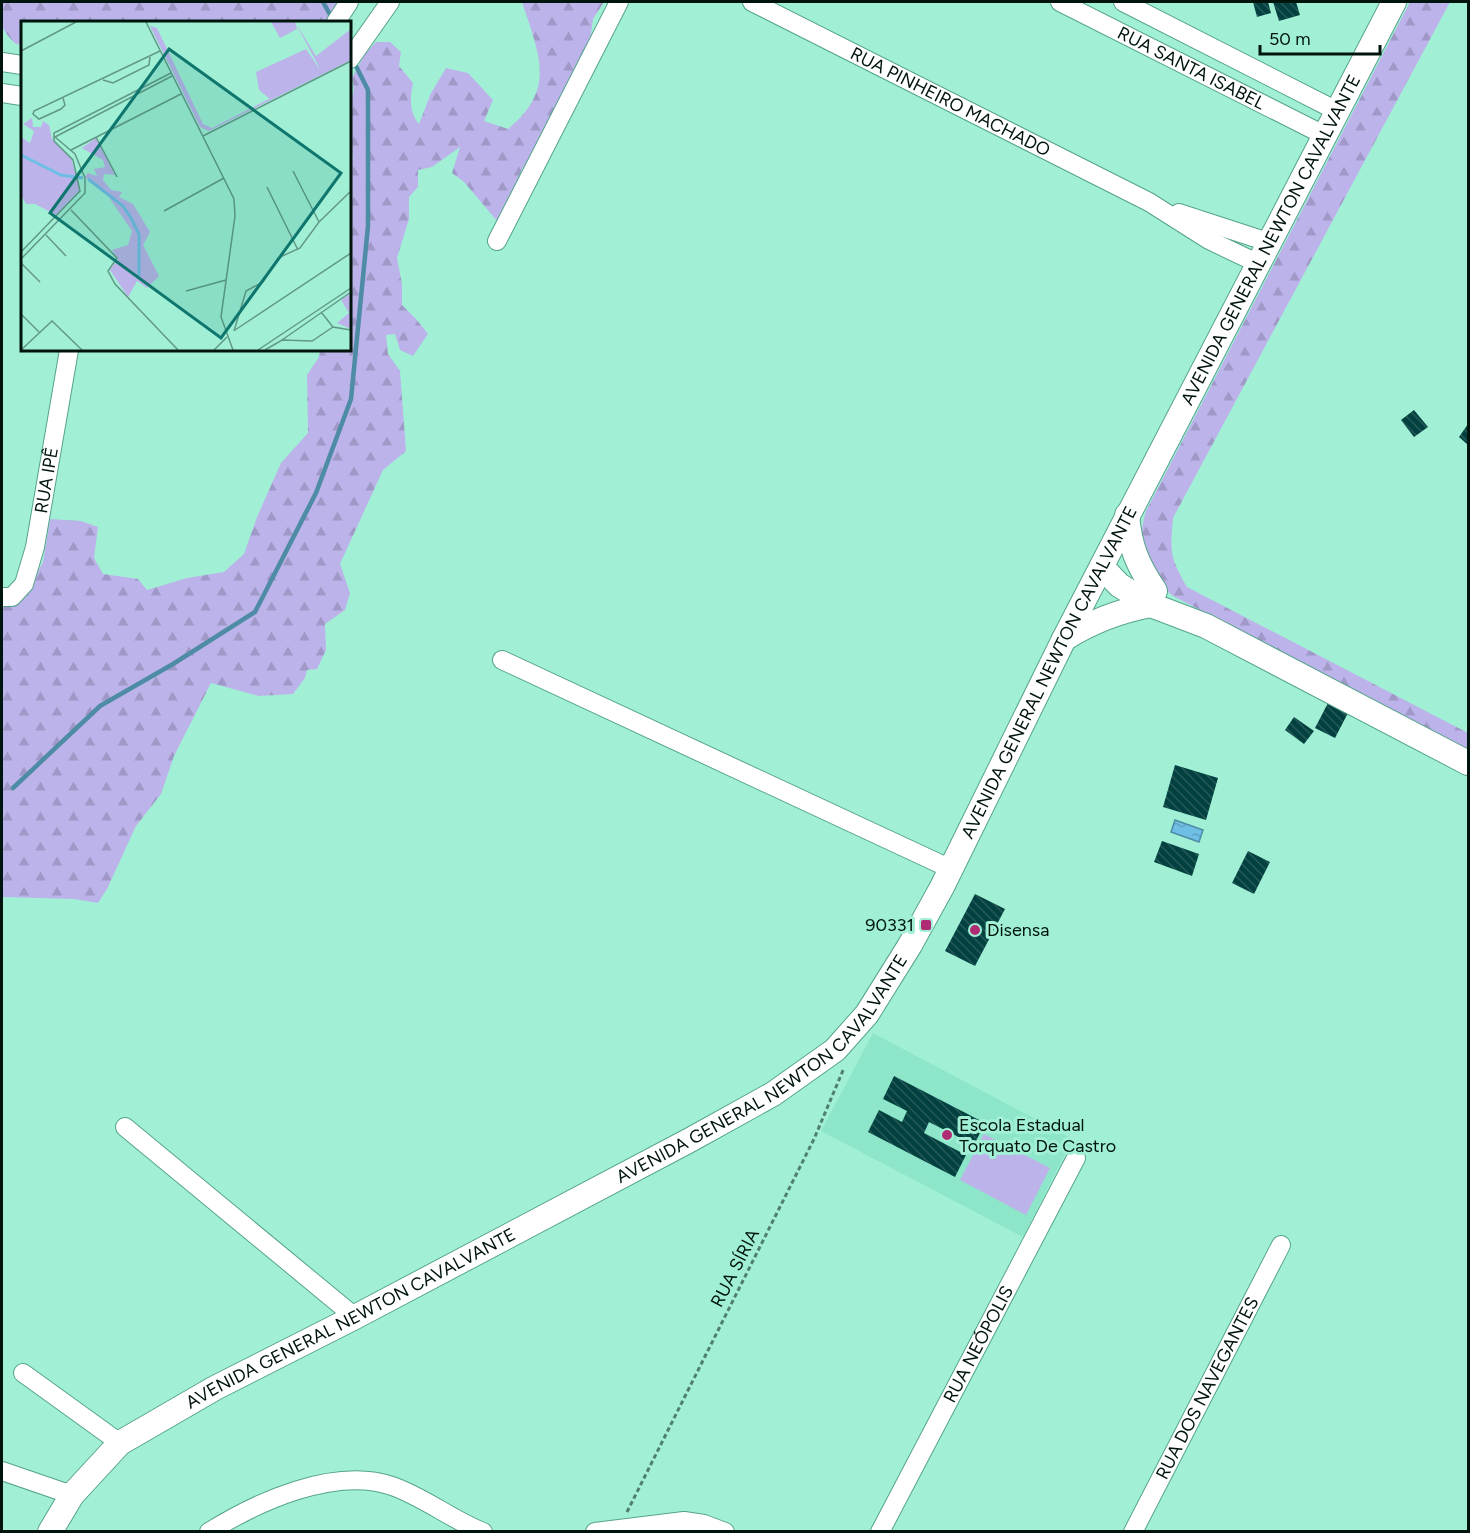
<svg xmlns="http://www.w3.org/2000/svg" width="1470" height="1533" viewBox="0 0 1470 1533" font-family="Figtree,sans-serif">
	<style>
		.built { fill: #8de6c9 }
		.grass { fill: #bcb3ea }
		.forest { fill: url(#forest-firs) }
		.water { fill: url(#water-ripples); stroke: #4e8ba4; stroke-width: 1.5 }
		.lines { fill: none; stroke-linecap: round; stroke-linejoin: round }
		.stream { stroke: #4e8ba4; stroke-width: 4.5 }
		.building { fill: url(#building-back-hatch) }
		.minor-casing { stroke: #56a38c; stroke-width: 20 }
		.major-casing { stroke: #56a38c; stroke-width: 26 }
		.path { stroke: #4f7f70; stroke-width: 3; stroke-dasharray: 4.5 3; stroke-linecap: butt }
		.minor { stroke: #fff; stroke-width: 18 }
		.major { stroke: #fff; stroke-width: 24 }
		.poi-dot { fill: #af2b74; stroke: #a1f0d6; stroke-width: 2 }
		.labels { text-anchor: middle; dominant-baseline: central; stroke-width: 6; stroke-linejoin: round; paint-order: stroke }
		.street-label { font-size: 18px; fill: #00140e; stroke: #a1f0d6 }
		.poi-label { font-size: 18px; fill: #00140e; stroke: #a1f0d6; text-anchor: start }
		.inset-river { fill: none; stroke: #6fbee5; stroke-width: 3 }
		.inset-road { fill: none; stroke: #619886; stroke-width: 1.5 }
		.view { fill: #0f766e; fill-opacity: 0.15; stroke: #0f766e; stroke-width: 3 }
		.inset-edge { fill: none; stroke: #00140e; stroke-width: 3 }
	</style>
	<defs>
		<pattern id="forest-firs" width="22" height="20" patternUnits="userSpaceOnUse" patternTransform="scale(1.5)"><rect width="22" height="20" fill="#bcb3ea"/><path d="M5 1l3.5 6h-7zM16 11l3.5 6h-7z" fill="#a099c8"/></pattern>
		<pattern id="water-ripples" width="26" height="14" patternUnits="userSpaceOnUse" patternTransform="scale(1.5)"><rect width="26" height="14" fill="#6fbee5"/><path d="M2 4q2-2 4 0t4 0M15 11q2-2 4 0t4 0" fill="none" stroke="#5ea2c3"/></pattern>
		<pattern id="building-back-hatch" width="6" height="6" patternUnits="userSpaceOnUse" patternTransform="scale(1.5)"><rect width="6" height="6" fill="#02413f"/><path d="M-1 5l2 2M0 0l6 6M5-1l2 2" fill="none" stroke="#255957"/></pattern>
	</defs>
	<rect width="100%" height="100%" fill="#a1f0d6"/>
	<path class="built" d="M873 1033 1073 1139 1023 1237 821 1131Z"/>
	<path class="grass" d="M984 1134 1050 1168 1026 1215 960 1180Z"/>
	<path class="forest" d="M2 2H344L329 22H22V45L16 44C0 29 0 24 2 2Z
		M522 2H604L593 19 590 42 537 151 522 169 509 201 498 222 464 182 452 173 460 147 432 167 418 170V187L409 197V219L397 258 402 284V305L416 319 428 334 413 356 400 350 395 334 386 335 388 354 400 371 406 451 383 470 340 564 350 593 345 610 325 624 326 650 317 669 307 670 305 678 293 694 259 696 211 683 174 756 161 794 136 826 107 889 98 903 74 899 2 897V591L25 595 43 562 50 519 81 521 98 527 94 558 103 574 138 579 147 590 187 578 224 572 244 554 257 517 281 463 308 433 307 375 319 357 320 350H350V164L353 158C348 142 347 121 350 105 352 90 356 96 352 78L365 54 376 42H390L401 52 399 66 413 83C410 98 409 112 419 124L431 93 446 68 468 73 493 100 484 121 508 129C557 89 539 54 522 2Z
		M1410 2H1450L1173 518C1170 553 1170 557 1187 587L1468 733V749L1173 596C1145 572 1135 547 1146 511Z"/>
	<path class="water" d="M1175 820 1203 830 1199 842 1171 832Z"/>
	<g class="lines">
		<path class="stream" d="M323 2 333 20
			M13 788 100 706 173 664 255 612 316 493 351 399 368 226V90L354 62"/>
	</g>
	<path class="building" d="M1253 2H1268L1271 13 1257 17Z
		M1273 2H1296L1300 15 1279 21Z
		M1414 410 1428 427 1414 437 1401 420Z
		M1468 424V445L1459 437Z
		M1328 703 1348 713 1335 738 1315 728Z
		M1294 717 1314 731 1304 744 1285 730Z
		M1175 765 1218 778 1206 820 1163 807Z
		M1162 841 1199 854 1192 876 1154 862Z
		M1248 851 1270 862 1254 894 1232 883Z
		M975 894 1005 909 975 966 945 951Z
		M894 1076 985 1123 974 1145 929 1122 924 1133 966 1155 955 1177 868 1132 879 1110 902 1122 907 1111 883 1099Z"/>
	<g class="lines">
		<g class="minor-casing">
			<g id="minor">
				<path id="s1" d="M752 2 1149 202 1209 240 1257 263"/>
				<path id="s2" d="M1060 2 1324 135"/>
				<path d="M1123 2 1337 111"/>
				<path d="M336 22 349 2"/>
				<path d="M350 59 390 2"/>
				<path d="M2 62 22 65"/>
				<path d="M2 93 22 96"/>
				<path d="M1179 213 1268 242"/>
				<path d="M497 241 619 2"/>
				<path id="s3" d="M2 597H12L24 584 35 547 69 350"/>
				<path d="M502 660 951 869"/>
				<path d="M125 1127 355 1317"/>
				<path d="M23 1373 120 1443"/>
				<path d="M2 1471 72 1495"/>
				<path d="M209 1532C257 1502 335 1466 392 1486 424 1497 452 1520 483 1532"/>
				<path d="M595 1532 684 1521 704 1524 725 1532"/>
				<path id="s4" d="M880 1532 1076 1158"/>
				<path id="s5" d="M1133 1532 1281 1245"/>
			</g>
		</g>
		<g class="major-casing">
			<g id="major">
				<path d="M1127 515C1130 547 1137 564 1155 591"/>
				<path d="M1102 567 1119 585 1151 605 1206 626 1468 763"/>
				<path d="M1064 639C1092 621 1119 611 1151 605"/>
				<path id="s6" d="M50 1532 72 1495 120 1443 215 1388 355 1317 690 1140 773 1094 835 1050 867 1014 910 945 942 887 1064 639 1394 2"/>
			</g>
		</g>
		<path class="path" d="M627 1512 814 1139 844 1068"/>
		<use href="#minor" class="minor"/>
		<use href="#major" class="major"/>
	</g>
	<g class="poi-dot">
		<rect x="920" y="919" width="12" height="12" rx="3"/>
		<circle cx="975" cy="930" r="6"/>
		<circle cx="947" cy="1135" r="6"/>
	</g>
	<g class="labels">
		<g class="street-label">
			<text stroke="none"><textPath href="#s2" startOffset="147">RUA SANTA ISABEL</textPath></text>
			<text stroke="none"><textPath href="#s1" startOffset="222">RUA PINHEIRO MACHADO</textPath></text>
			<text stroke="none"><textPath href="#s6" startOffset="1852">AVENIDA GENERAL NEWTON CAVALVANTE</textPath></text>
			<text stroke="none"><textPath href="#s3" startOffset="134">RUA IPÊ</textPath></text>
			<text stroke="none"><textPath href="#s6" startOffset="1366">AVENIDA GENERAL NEWTON CAVALVANTE</textPath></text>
			<text stroke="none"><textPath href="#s6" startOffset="862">AVENIDA GENERAL NEWTON CAVALVANTE</textPath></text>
			<text transform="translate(735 1268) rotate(-63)">RUA SÍRIA</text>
			<text stroke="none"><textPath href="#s6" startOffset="376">AVENIDA GENERAL NEWTON CAVALVANTE</textPath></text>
			<text stroke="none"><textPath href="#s4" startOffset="212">RUA NEÓPOLIS</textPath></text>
			<text stroke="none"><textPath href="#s5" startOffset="162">RUA DOS NAVEGANTES</textPath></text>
		</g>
		<g class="poi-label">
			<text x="914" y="925" text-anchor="end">90331</text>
			<text x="987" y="930">Disensa</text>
			<text x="959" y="1125">Escola Estadual<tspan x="959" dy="21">Torquato De Castro</tspan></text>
		</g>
	</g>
	<g transform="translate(21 21)">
		<rect width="330" height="330" fill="#a1f0d6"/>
		<path d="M250 1H274L276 8 259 17ZM285 28 298 47 297 53 249 78 238 69 235 51Z" fill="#bcb3ea"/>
		<path d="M274 1 295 35 330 8V39L188 110 179 106 129 5 136 7 182 103 191 107 297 53 298 46ZM11 97 12 106H20L22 100 28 104 31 118 50 137 59 169 35 194 14 183H5L0 174V116L9 122 13 110 2 103ZM75 117 94 154 83 153 82 159 90 169 101 171 98 176 112 183 129 211 122 224 138 255 126 267 116 260 107 276 89 249 97 238 91 229 107 224 111 210 87 175 64 156 67 152 76 155 73 148 84 146 82 139 61 127ZM330 272V308L316 302 328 292 320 279Z" fill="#bcb3ea"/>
		<path class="inset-river" d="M0 134 40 154 62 157M67 158 102 185 110 197 118 213V255"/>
		<path class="inset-road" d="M125 1 213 178 214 195 200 296 212 329M0 30 55 1M82 59 92 62 128 44 129 36M42 77 44 84 40 88 18 98 12 93 13 90 139 30M182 115 330 40M75 116 96 156M50 129 160 73M272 150 298 201M246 166 277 229M50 189 96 237 87 250 94 263 157 329M143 190 203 157M25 214 45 235M0 231 59 170 52 139 33 120V112L150 52M0 238 64 172V157L54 133 34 116 151 55M0 242 19 261M165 270 205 259M300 291 312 306 330 309M0 293 18 311M214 309 330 232M213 310 225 270 242 261 257 237 279 227 298 201 330 170M261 319 330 271M0 329 31 300 61 329M193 329 206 316M237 329 330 267M244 329 261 319 291 320 312 306"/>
		<path class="view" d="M148 28 320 152 200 317 29 192Z"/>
		<rect width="330" height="330" class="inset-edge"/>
	</g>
	<rect width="1470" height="1533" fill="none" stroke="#00140e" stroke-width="6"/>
	<path d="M1260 45v9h120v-9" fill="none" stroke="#00140e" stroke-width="3"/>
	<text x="1269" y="45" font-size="18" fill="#00140e" stroke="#a1f0d6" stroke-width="4.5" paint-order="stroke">50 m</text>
</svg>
